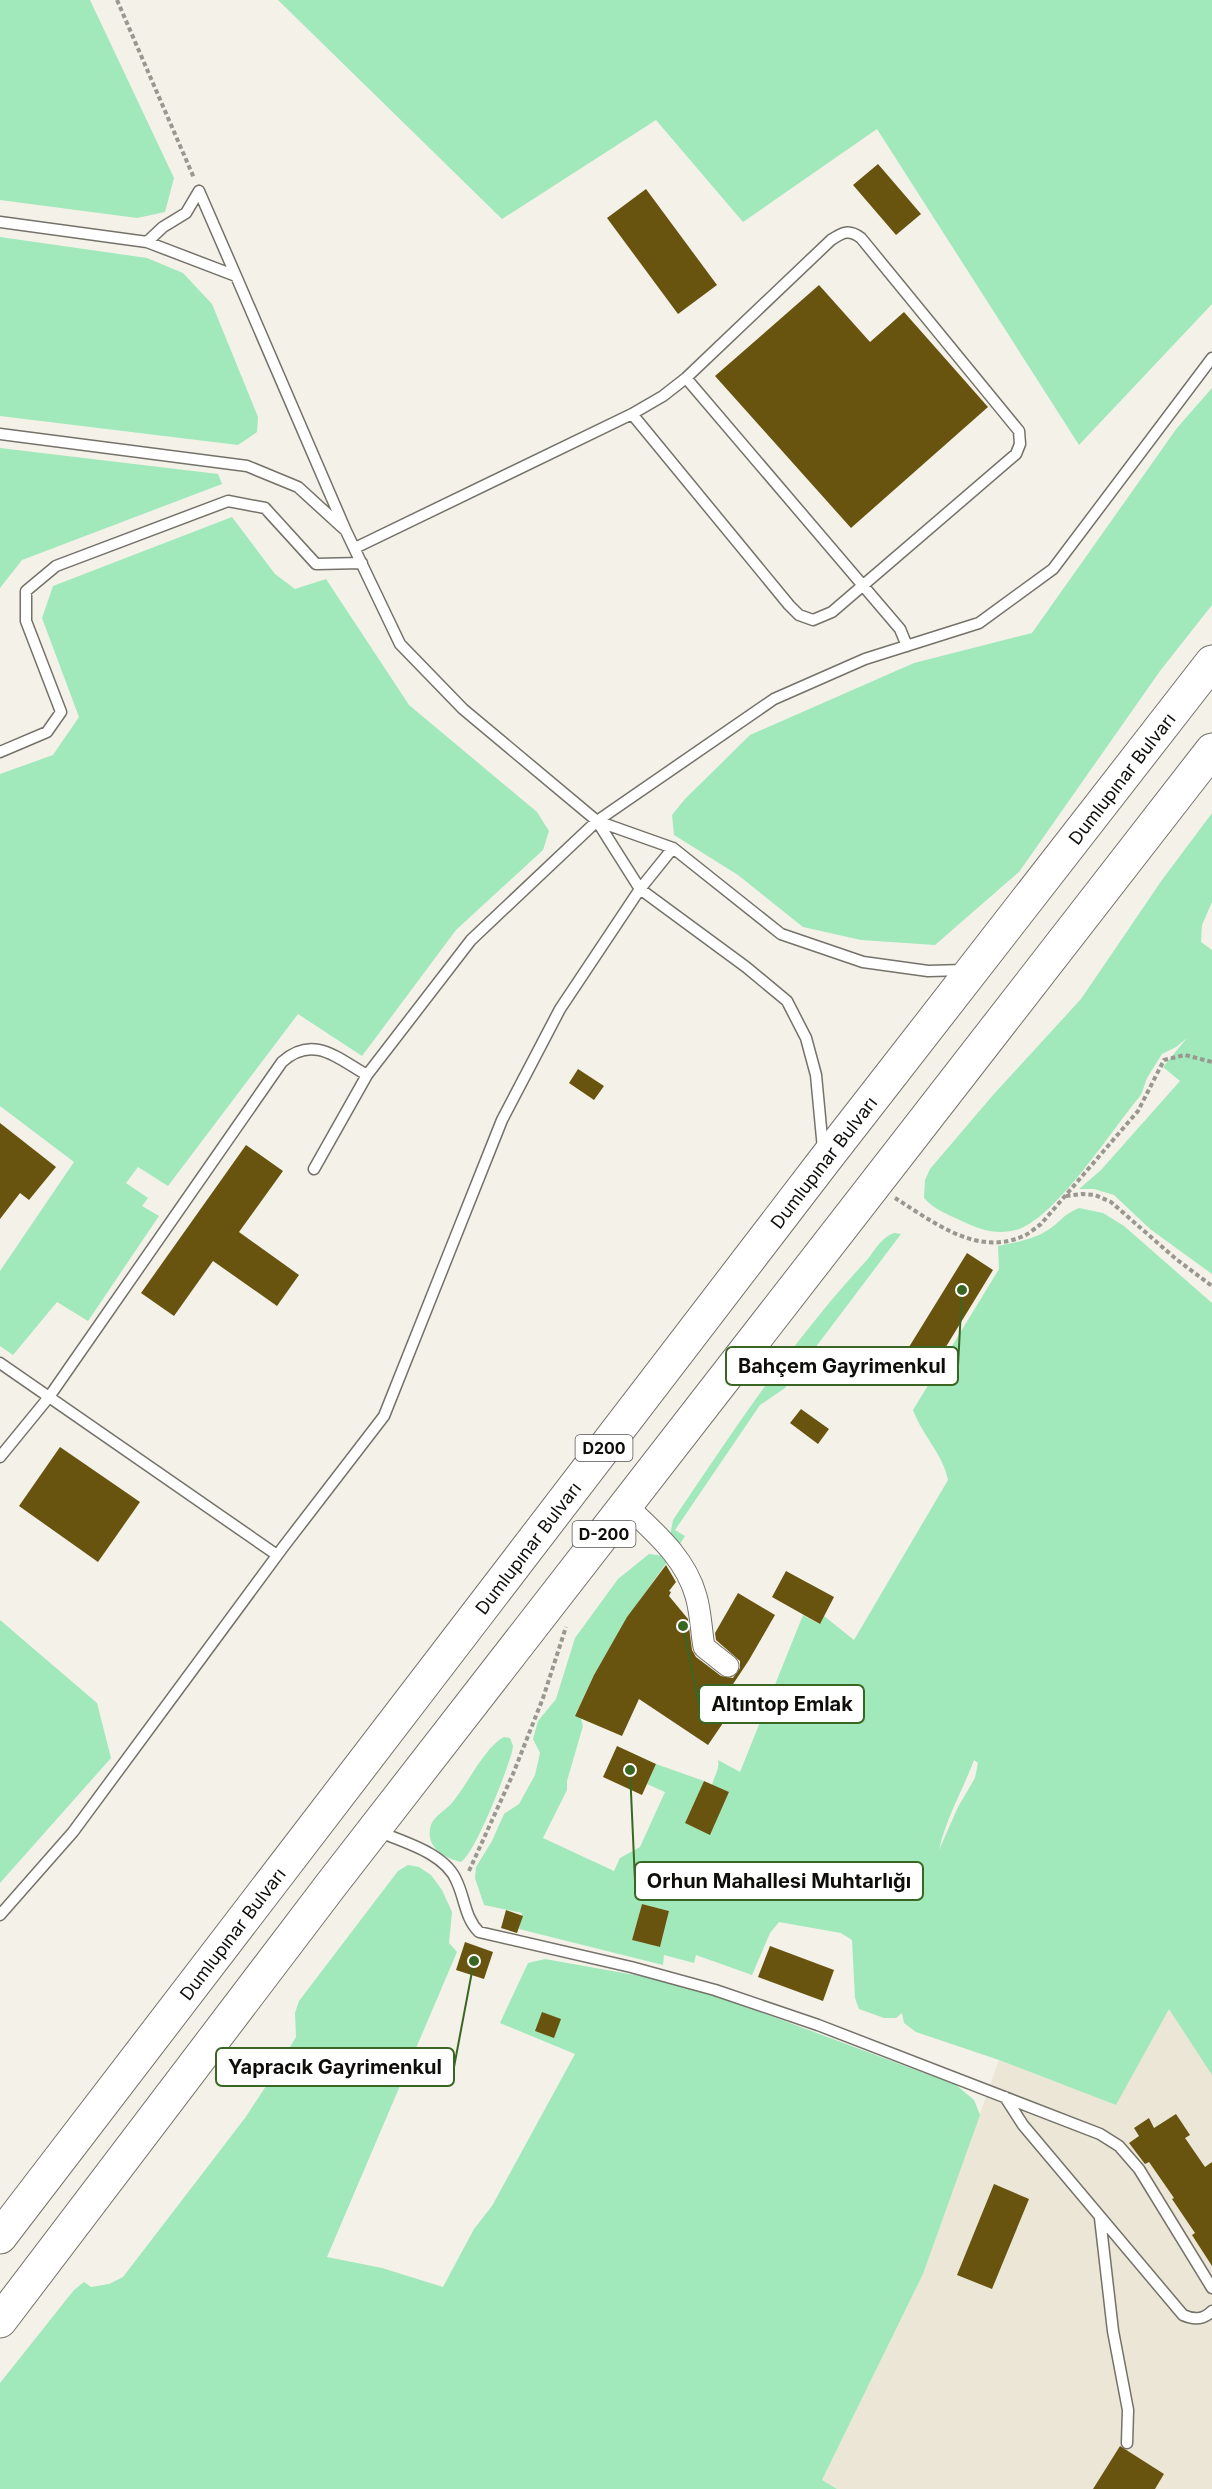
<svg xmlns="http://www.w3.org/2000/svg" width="1212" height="2489" viewBox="0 0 1212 2489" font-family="Inter,sans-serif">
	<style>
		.built { fill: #ebe6d5 }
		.green { fill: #a1e8bb; fill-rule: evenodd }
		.building { fill: #68540f }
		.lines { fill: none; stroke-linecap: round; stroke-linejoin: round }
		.lane-casing { stroke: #747269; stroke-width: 13 }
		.street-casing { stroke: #747269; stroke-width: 23 }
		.highway-casing { stroke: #747269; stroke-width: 35 }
		.path { stroke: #999790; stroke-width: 4; stroke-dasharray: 4.5 3; stroke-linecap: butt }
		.lane { stroke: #fff; stroke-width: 10 }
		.street { stroke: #fff; stroke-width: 21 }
		.highway { stroke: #fff; stroke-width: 33 }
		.labels { text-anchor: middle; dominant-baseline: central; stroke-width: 6; stroke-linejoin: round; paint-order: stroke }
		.shield { fill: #fff; stroke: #575654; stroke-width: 1.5 }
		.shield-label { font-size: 16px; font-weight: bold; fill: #0f0e0b }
		.street-label { font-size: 18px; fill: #0f0e0b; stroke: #fff }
		.leader { fill: none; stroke: #3a6624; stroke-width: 2 }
		.callout-dot { fill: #3a6624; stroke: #fff; stroke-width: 2 }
		.callout { fill: #fff; stroke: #3a6624; stroke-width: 2 }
		.callout-label { font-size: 20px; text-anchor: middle; font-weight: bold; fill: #0f0e0b }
	</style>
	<rect width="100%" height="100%" fill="#f4f1e8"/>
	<path class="built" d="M1169 2008 1212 2075V2489H837L822 2480 923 2274 999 2060 1116 2105Z"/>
	<path class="green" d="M0 0H90L174 178 165 212 137 218 0 200Z
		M278 0H1212V304L1079 445 877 129 743 222 656 120 502 219Z
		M0 237 147 258 183 273 212 304 258 417 257 432 238 445 0 416Z
		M1212 388V605L1160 671 1019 872 935 945 861 940 803 927 738 875 674 835 672 815 685 799 750 735 914 663 1032 633 1177 428Z
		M0 448 218 474 222 484 22 560 0 588Z
		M232 517 275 574 295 589 326 579 409 705 537 812 549 831 543 850 456 930 362 1056 298 1014 168 1186 138 1167 126 1183 148 1198 142 1206 159 1216 88 1321 57 1302 13 1355 0 1346V1271L74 1162 0 1106V774L53 755 79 717 42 618 53 586Z
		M1212 813V902L1202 925 1201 942 1212 950V1274L1150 1229 1114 1195 1094 1189H1079L1101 1170 1180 1081 1163 1067 1187 1038 1176 1047 1162 1054 1147 1078 1141 1095C1112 1129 1058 1215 1019 1229 999 1236 980 1230 962 1221 947 1214 935 1210 924 1198L925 1180 930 1169 993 1095 1081 999 1162 880Z
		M1079 1208 1103 1213 1124 1226 1212 1303V2075L1169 2009 1116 2105 999 2060 916 2032 904 2023 902 2013 896 2018H884L859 2009 855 1998 852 1940 841 1933 779 1922 770 1933 752 1975 696 1955 694 1963 664 1955 663 1965 519 1929 522 1913 484 1905 475 1878 476 1867 492 1841 504 1814 519 1804 535 1775 540 1753 533 1739 538 1721 556 1699 575 1638 618 1579 649 1554 664 1556 667 1562 627 1618 594 1675 575 1715 581 1718 583 1726 567 1781V1790L543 1838 614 1871 620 1858 640 1847 665 1792 647 1784 656 1764 704 1781 685 1823 710 1834 729 1792 712 1785C714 1776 720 1769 718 1760L740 1772 803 1615 819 1624 824 1616 854 1640 948 1480C943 1454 922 1435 913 1410L999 1269 998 1246C1013 1243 1035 1239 1048 1230 1062 1221 1061 1216 1079 1208ZM974 1760 978 1763 975 1778 958 1807 939 1850C946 1818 963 1790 974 1760ZM642 1904 669 1911 660 1947 632 1940Z
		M894 1233 901 1234 785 1388 760 1405 675 1530 685 1536 677 1549 670 1535 673 1520C733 1431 792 1341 866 1261 875 1251 880 1238 894 1233Z
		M0 1620 97 1703 111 1758 0 1883Z
		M504 1737 510 1738 513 1746 512 1752C506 1773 476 1852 461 1862 445 1858 427 1849 430 1829 431 1818 443 1812 450 1805 466 1788 484 1747 504 1737Z
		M408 1865 419 1867 431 1875 442 1890 452 1912 449 1943 457 1952 327 2257 382 2268 443 2287 474 2229 492 2206 575 2054 500 2023 528 1963 545 1959 657 1979 723 1998 956 2085 974 2100 980 2115 923 2274 822 2480 837 2489H0V2383L74 2290 84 2282 91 2287 109 2284 123 2277 245 2118 274 2074 296 2037 295 2013 299 2001 398 1871Z"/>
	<path class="building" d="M878 164 921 214 896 235 853 185Z
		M646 189 717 285 678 314 607 218Z
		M819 285 870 342 904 312 988 407 851 528 715 376Z
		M578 1069 604 1086 594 1100 569 1083Z
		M0 1123 56 1167 29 1200 20 1193 0 1219Z
		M246 1145 283 1171 239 1232 299 1275 277 1306 213 1261 174 1316 141 1293Z
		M967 1253 993 1270 936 1363 909 1347Z
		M801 1409 829 1429 818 1444 790 1423Z
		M60 1447 140 1502 98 1562 19 1506Z
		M666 1565 676 1582 669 1591 671 1592 669 1596 688 1619 692 1650 696 1657 721 1676 733 1678 740 1668V1661L716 1640 715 1633 738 1593 775 1615 749 1660 712 1716 723 1723 708 1745 639 1699 622 1736 575 1716 594 1675 627 1617Z
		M786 1571 834 1597 820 1624 772 1597Z
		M617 1746 656 1764 642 1795 603 1777Z
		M704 1781 729 1792 710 1835 685 1823Z
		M642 1904 669 1911 660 1947 632 1940Z
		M506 1910 523 1916 517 1933 501 1928Z
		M465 1942 493 1952 484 1979 456 1970Z
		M770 1946 834 1970 823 2001 758 1977Z
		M542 2012 561 2019 554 2038 535 2031Z
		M1176 2114 1190 2135 1185 2138 1205 2167 1212 2162V2266L1192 2235 1195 2233 1172 2199 1174 2198 1149 2162 1145 2164 1129 2143 1139 2136 1134 2128 1149 2118 1154 2128Z
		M994 2184 1029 2199 992 2289 957 2275Z
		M1120 2446 1164 2474 1155 2489H1093Z"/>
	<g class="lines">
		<g class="lane-casing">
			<path id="lane" d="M199 191 236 276
				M0 222 147 242 236 276 346 531 400 644 463 709 597 821 640 889 746 967 787 1001 806 1038 816 1075 823 1149
				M147 242 163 227 186 213 199 191
				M686 378 900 629 907 646
				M0 434 247 466 298 487 344 529
				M355 548 632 414 663 396 686 378 831 240C843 232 849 229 861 238L1019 431 1020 444 1016 454 832 612 813 620 799 615 789 605 632 414
				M0 752 47 732 61 712 26 621V591L56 566 228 501 265 508 316 564 362 563
				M597 821 673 848 781 934 863 962 928 971 965 970
				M314 1169 367 1075 471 940 597 821 774 699 865 659 979 623 1053 569 1212 358
				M0 1363 277 1555
				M0 1457 49 1397 282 1062C313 1034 337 1058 367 1075
				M377 1831C403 1842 446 1853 457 1882 465 1899 465 1918 479 1932L631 1967 715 1990 818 2025 1100 2134 1119 2146 1139 2169 1212 2288
				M0 1915 73 1832 284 1546 384 1416 502 1120 560 1009 640 889 673 848
				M1005 2097 1023 2125 1183 2315C1194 2320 1203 2320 1212 2311
				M1100 2218 1113 2331 1128 2410 1127 2443"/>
		</g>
		<g class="street-casing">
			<path id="street" d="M626 1505C654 1532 685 1557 696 1596 701 1613 701 1630 704 1647L728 1666"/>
		</g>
		<g class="highway-casing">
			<g id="highway">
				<path id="s1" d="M0 2237 824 1161 1212 662"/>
				<path d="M0 2321 331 1885 1212 750"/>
			</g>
		</g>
		<path class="path" d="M117 0 194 178
			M1066 1196 1082 1194 1095 1195 1111 1202 1176 1259 1212 1286
			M895 1198C932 1221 975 1256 1021 1237 1028 1235 1035 1228 1041 1224L1138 1111 1164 1060 1185 1055 1212 1062
			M469 1871 513 1774 543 1698 566 1627"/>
		<use href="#lane" class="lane"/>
		<use href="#street" class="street"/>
		<use href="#highway" class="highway"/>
	</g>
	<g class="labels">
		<g class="shield">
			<rect x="575.5" y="1435" width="57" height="26" rx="4.5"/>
			<rect x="572.5" y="1521" width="63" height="26" rx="4.5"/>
		</g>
		<g class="shield-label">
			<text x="604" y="1448">D200</text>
			<text x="604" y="1534">D-200</text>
		</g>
		<g class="street-label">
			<text stroke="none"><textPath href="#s1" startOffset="1840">Dumlupınar Bulvarı</textPath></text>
			<text stroke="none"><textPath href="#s1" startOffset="1354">Dumlupınar Bulvarı</textPath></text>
			<text stroke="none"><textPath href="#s1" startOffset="868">Dumlupınar Bulvarı</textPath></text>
			<text stroke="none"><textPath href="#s1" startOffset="382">Dumlupınar Bulvarı</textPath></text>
		</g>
	</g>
	<path class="leader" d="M962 1290L958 1366M683 1626L699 1704M630 1770L635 1881M474 1961L454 2067"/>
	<g class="callout-dot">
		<circle cx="962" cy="1290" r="6"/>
		<circle cx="683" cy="1626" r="6"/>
		<circle cx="630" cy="1770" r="6"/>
		<circle cx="474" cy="1961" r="6"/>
	</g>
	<g class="callout">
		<rect x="726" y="1347" width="232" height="38" rx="6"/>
		<rect x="699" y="1685" width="165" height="38" rx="6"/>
		<rect x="635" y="1862" width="288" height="38" rx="6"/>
		<rect x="216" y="2048" width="238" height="38" rx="6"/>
	</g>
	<g class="callout-label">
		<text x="842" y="1373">Bahçem Gayrimenkul</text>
		<text x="782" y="1711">Altıntop Emlak</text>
		<text x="779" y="1888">Orhun Mahallesi Muhtarlığı</text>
		<text x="335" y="2074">Yapracık Gayrimenkul</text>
	</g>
</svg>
